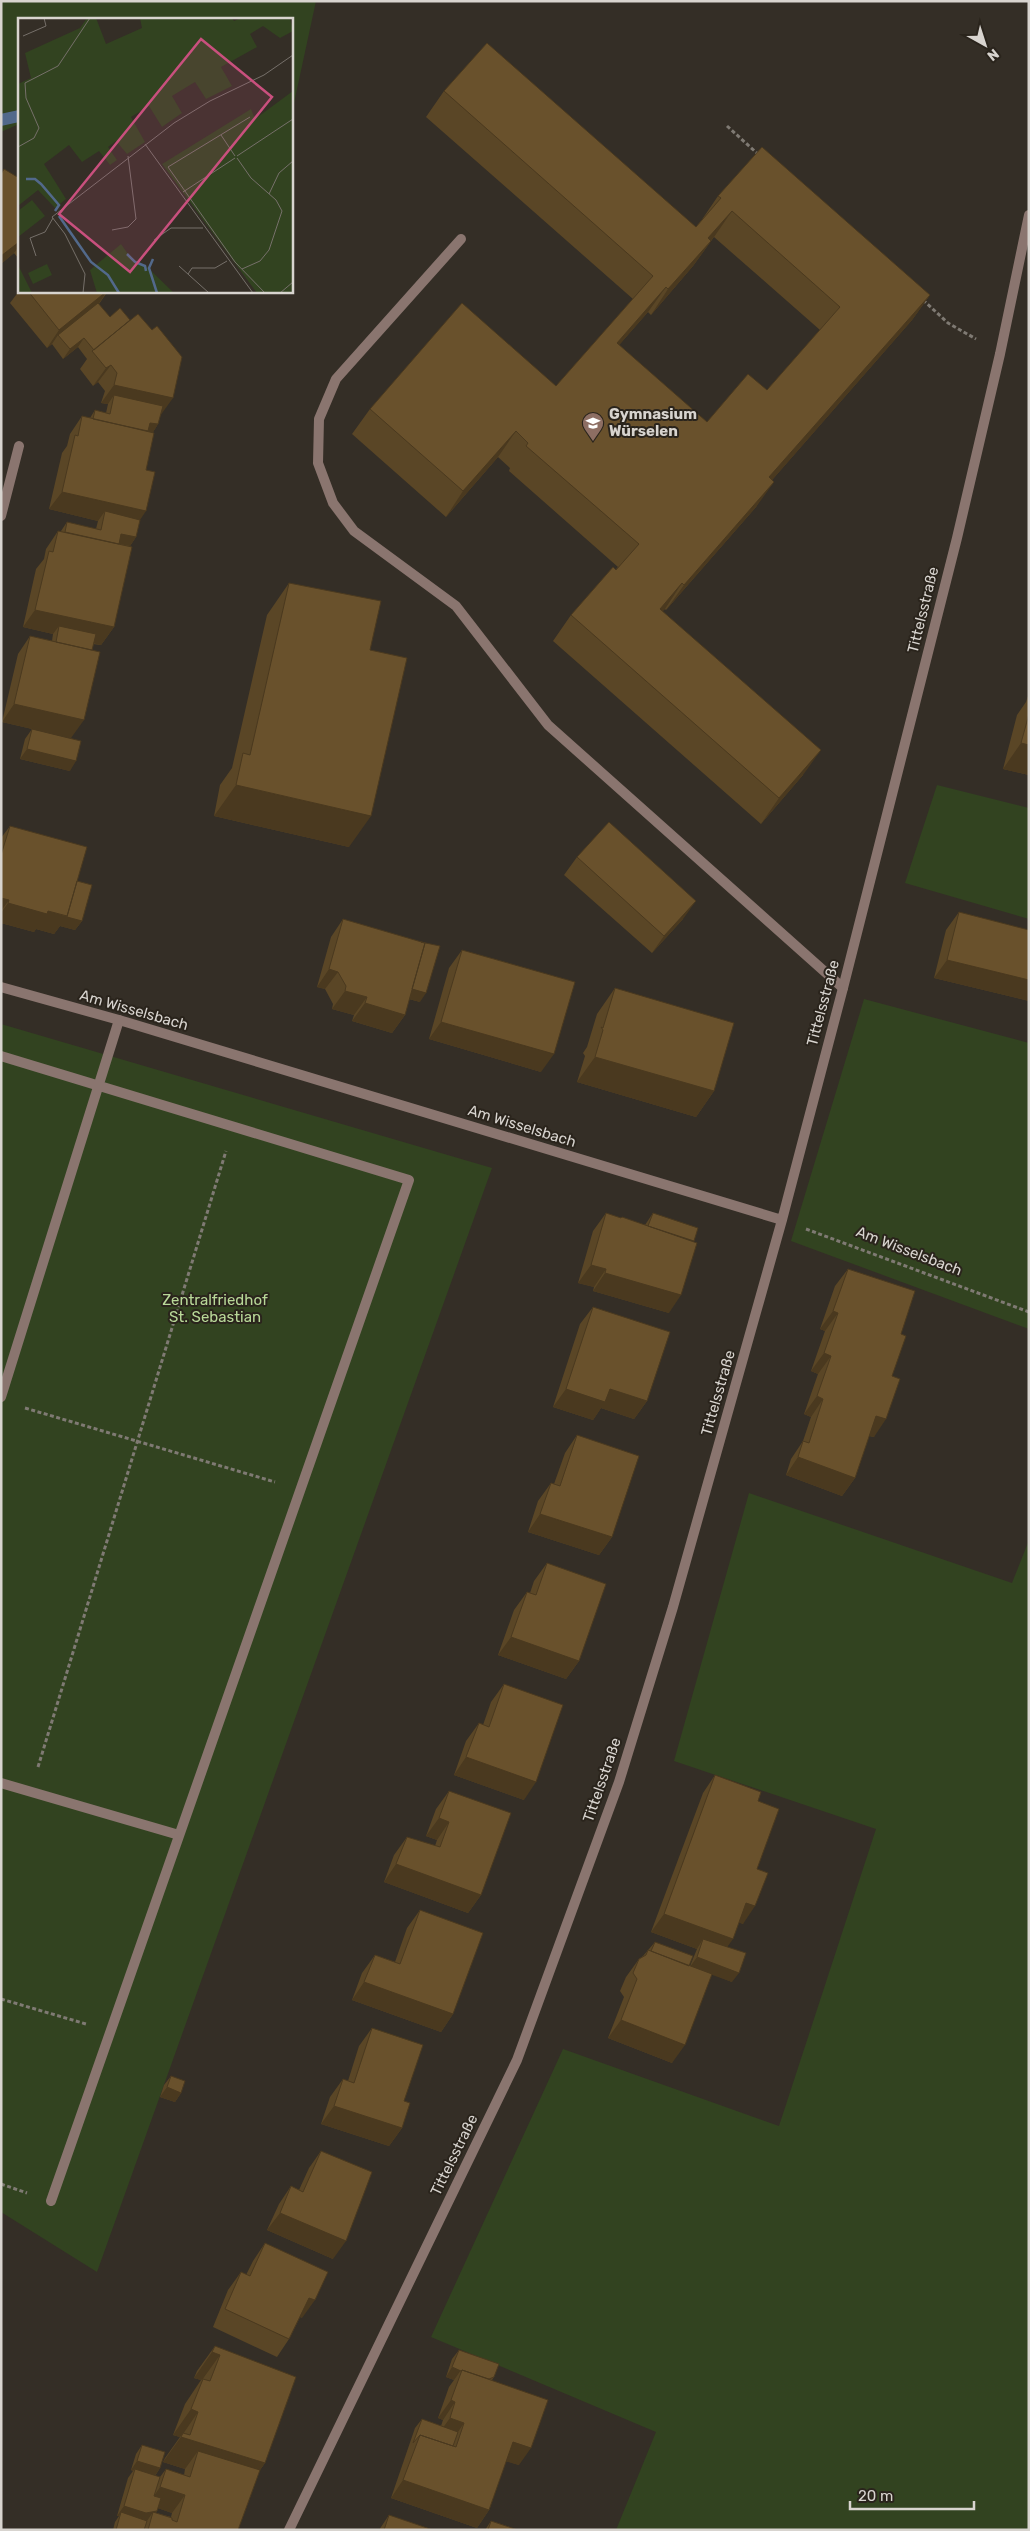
<svg xmlns="http://www.w3.org/2000/svg" width="1030" height="2531" viewBox="0 0 1030 2531" font-family="Rubik,sans-serif">
	<style>
		.green { fill: #324320 }
		.lines { fill: none; stroke-linecap: round; stroke-linejoin: round }
		.stream { stroke: #52698b; stroke-width: 12 }
		.path { stroke: #7f7a73; stroke-width: 3; stroke-dasharray: 4 2.5; stroke-linecap: butt }
		.service { stroke: #8a756f; stroke-width: 10 }
		.minor { stroke: #8a756f; stroke-width: 10 }
		.wall { fill: #5a4626; fill-rule: evenodd }
		.shaded-wall { fill: #4a391f }
		.building { fill: #69512c; stroke: #4a391f; fill-rule: evenodd }
		.labels { text-anchor: middle; dominant-baseline: central; stroke-width: 4; stroke-linejoin: round; paint-order: stroke }
		.poi-label { font-size: 15px; font-weight: bold; fill: #d8d4cf; stroke: #2a241c; text-anchor: start }
		.street-label { font-size: 15px; fill: #d8d4cf; stroke: #2a241c }
		.park-label { font-size: 15px; fill: #b8d898; stroke: #2a241c }
		.inset-river { fill: none; stroke: #52698b; stroke-width: 2.5 }
		.inset-road { fill: none; stroke: #76706a; stroke-width: 1 }
		.view { fill: #c9507e; fill-opacity: 0.15; stroke: #c9507e; stroke-width: 2.5 }
		.inset-edge { fill: none; stroke: #d8d4cf; stroke-width: 2.5 }
	</style>
	<rect width="100%" height="100%" fill="#342e26"/>
	<path class="green" d="M1 1H316L291 117V19H19V124L1 132Z
		M937 785 1029 808V919L905 883Z
		M864 999 1029 1043V1329L791 1241Z
		M1 1024 492 1168 97 2272 1 2212Z
		M749 1493 1012 1583 1029 1540V2530H616L656 2432 431 2337 563 2049 779 2126 876 1829 674 1761Z"/>
	<g class="lines">
		<path class="stream" d="M1 120 19 116"/>
		<path class="path" d="M727 126 759 155
			M923 300 948 323 976 339
			M806 1229 1029 1312
			M25 1408 275 1482
			M38 1767 226 1151
			M1 1999 86 2024
			M1 2184 27 2193"/>
		<path class="service" d="M461 239 336 379 319 419 318 463 333 503 354 531 456 606 548 725 843 988
			M1 1056 409 1180 51 2201
			M1 1397 119 1020
			M1 1783 179 1835"/>
		<path class="minor" d="M1 516 19 446
			M1 987 119 1020 782 1220
			M289 2530 517 2060 619 1782 673 1607 782 1220 843 988 957 538 1000 354 1029 215"/>
	</g>
	<path class="wall" d="M444 91 696 227 701 221 718 196 930 295 912 320 772 480 756 507 666 610 665 609 662 611 803 775 761 824 553 641 571 615 618 567 509 471 510 468 498 457 446 517 352 434 370 409 556 386 633 299 426 117ZM714 237 820 330 767 390 707 422 619 345 648 312 651 315 693 266Z
		M1 173 19 178V259L14 253 1 264Z
		M19 291H108L99 304 160 416 158 424 153 432 146 470 140 520 136 537 130 546 114 627 101 645 93 644 71 738 2 722 18 654 30 636 52 641 53 634 23 627 36 569 44 559 46 549 58 531H61L67 522 96 529 98 521 49 509 62 453 67 446 70 434 82 416 90 418 95 410 106 413 108 404 101 403 105 391 98 382 93 386 80 369 87 359 78 347 63 359 52 344 47 348 10 303Z
		M289 583 370 650 349 847 214 816 220 785 232 768 267 615Z
		M1029 693V775L1003 769 1017 715 1026 702Z
		M32 729 70 771 20 759 25 739Z
		M10 826 77 881 82 921 75 930 60 926 54 934 36 929 34 932 1 923V838Z
		M577 857 683 919 652 953 564 875Z
		M959 912 1029 930V1001L934 978 946 930Z
		M343 919 420 1002 409 999 405 1015 392 1033 352 1021 354 1015 332 1009 333 1004 325 989 317 987 331 937Z
		M462 950 541 1072 429 1039 449 968Z
		M615 988 714 1091 696 1117 577 1082 585 1056 583 1053 587 1047 597 1014Z
		M606 1213 621 1218 645 1225 653 1213 669 1313 593 1291 594 1287 578 1283 593 1231Z
		M848 1269 901 1334 892 1376 874 1437 869 1436 855 1478 842 1496 786 1475 791 1459 803 1441 811 1417 804 1414 818 1374 811 1371 825 1331 820 1329 835 1286Z
		M593 1307 647 1401 634 1419 601 1408 593 1420 553 1407 580 1324Z
		M577 1435 612 1537 599 1555 528 1532 538 1501 551 1483 554 1484 565 1453Z
		M547 1563 579 1661 566 1679 498 1655 514 1610 527 1592 530 1593 534 1581Z
		M504 1684 524 1800 454 1775 466 1741 479 1723 483 1725 491 1702Z
		M715 1775 757 1869 743 1924 739 1922 727 1947 732 1982 712 1974 672 2063 608 2038 624 1997 620 1991 626 1977 639 1959 643 1956 655 1942 690 1966 697 1949 651 1932 703 1793Z
		M449 1791 481 1895 468 1913 384 1882 394 1855 407 1837 435 1846 437 1840 426 1836 436 1809Z
		M420 1910 453 2014 441 2032 352 2000 362 1973 375 1955 395 1962 407 1928Z
		M372 2028 402 2128 389 2146 321 2124 330 2097 343 2079 348 2081 359 2046Z
		M171 2076 181 2093 175 2102 160 2097 164 2085Z
		M321 2151 333 2259 267 2230 279 2204 291 2186 299 2190 309 2168Z
		M265 2243 302 2318 300 2317 289 2339 277 2357 213 2327 228 2290 241 2272 246 2275 253 2261Z
		M215 2346 265 2463 260 2470 238 2530H113L115 2522 119 2516H117L128 2478 133 2471 131 2470 136 2454 142 2445 160 2468 155 2476 160 2477 166 2469 184 2475 185 2469 163 2462 165 2458 180 2437 173 2435 185 2404 201 2380 194 2378 197 2371ZM158 2508 172 2513 171 2517 156 2513Z
		M459 2350 494 2377 492 2380 519 2465 506 2461 489 2510 477 2528 391 2498 415 2428 422 2419 441 2426 443 2420 438 2418 449 2387 454 2380 446 2377 452 2359Z
		M389 2515 433 2530H379Z
		M491 2521 518 2530H485Z"/>
	<path class="shaded-wall" d="M732 211 714 237 690 264 708 238Z
		M711 241 693 266 651 315 668 289Z
		M19 242V246L14 253 1 264V256Z
		M666 287 648 312 599 368 617 343Z
		M107 291 96 308 58 335 52 344 47 348 59 330Z
		M930 295 912 320 752 503 769 477Z
		M84 338 78 347 63 359 70 349Z
		M111 365 98 382 93 386 106 368Z
		M114 385 173 398 160 416 114 395 108 404 101 403Z
		M150 423 158 424 152 434 143 432Z
		M516 431 498 457 446 517 463 491Z
		M774 482 756 507 666 610 684 585Z
		M62 492 146 511 134 529 105 511 98 521 49 509Z
		M121 534 136 537 130 546 115 543Z
		M682 583 665 609 642 634 660 609Z
		M35 610 114 627 101 645 57 635 59 626 53 634 23 627Z
		M14 704 84 720 71 738 2 722Z
		M1021 743 1029 745V775L1003 769Z
		M27 749 76 761 70 771 20 759Z
		M821 750 803 775 761 824 779 798Z
		M236 785 371 816 349 847 214 816Z
		M1 898 9 900 1 911Z
		M696 901 683 919 652 953 664 936Z
		M8 903 48 911 82 921 75 930 60 926 54 934 36 929 34 932 1 923V913Z
		M947 960 1029 980V1001L934 978Z
		M329 969 338 972 325 989 317 987Z
		M408 988 426 993 420 1002 402 997Z
		M345 991 367 997 354 1015 332 1009Z
		M365 1003 405 1015 392 1033 352 1021Z
		M441 1022 554 1054 541 1072 429 1039Z
		M595 1057 714 1091 696 1117 577 1082Z
		M591 1265 606 1269 594 1287 578 1283Z
		M605 1273 681 1295 669 1313 593 1291Z
		M833 1311 838 1313 825 1331 820 1329Z
		M824 1353 831 1356 818 1374 811 1371Z
		M566 1389H610L647 1401 634 1419 601 1408 593 1420 553 1407Z
		M817 1396 823 1399 811 1417 804 1414Z
		M876 1416 886 1419 874 1437 863 1434Z
		M798 1457 855 1478 842 1496 786 1475Z
		M540 1514 612 1537 599 1555 528 1532Z
		M511 1637 579 1661 566 1679 498 1655Z
		M466 1757 536 1782 524 1800 454 1775Z
		M439 1818 449 1822 437 1840 426 1836Z
		M396 1864 481 1895 468 1913 384 1882Z
		M746 1903 755 1906 743 1924 734 1921Z
		M664 1914 733 1939 720 1957 703 1939 697 1949 651 1932Z
		M697 1957 739 1973 732 1982 690 1967Z
		M364 1982 453 2014 441 2032 352 2000Z
		M621 2020 685 2045 672 2063 608 2038Z
		M167 2087 181 2093 175 2102 160 2097Z
		M334 2106 402 2128 389 2146 321 2124Z
		M280 2213 346 2241 333 2259 267 2230Z
		M309 2298 315 2300 302 2318 297 2315Z
		M212 2352 220 2355 202 2380 203 2379 201 2380 194 2378Z
		M452 2367 461 2370 454 2380 446 2377Z
		M451 2400 455 2402 443 2420 438 2418Z
		M191 2409 198 2412 181 2437 265 2463 247 2488 198 2451 185 2469 163 2462 181 2437 183 2433 180 2437 173 2435Z
		M450 2418 464 2423 452 2441 437 2436Z
		M513 2442 531 2448 519 2465 501 2460Z
		M137 2461 160 2468 154 2477 135 2469 133 2471 131 2470Z
		M403 2480 489 2510 477 2528 391 2498Z
		M160 2487 185 2495 172 2513 148 2505Z
		M124 2506 157 2511 151 2520 153 2512 147 2521 121 2512 119 2516H117Z"/>
	<path class="building" d="M487 43 696 227 721 198 718 196 762 147 930 295 769 477 774 482 684 585 682 583 660 609 821 750 779 798 571 615 613 567 616 570 639 544 526 446 528 443 516 431 463 491 370 409 462 303 556 386 653 276 444 91ZM732 211 840 307 767 390 748 374 707 422 617 343 666 287 668 289 711 241 708 238Z
		M4 169 19 178V242L1 256V174Z
		M28 291H107L59 330Z
		M98 303 110 317 120 308 130 320 94 350 84 338 70 349 58 335Z
		M138 314 152 330 157 326 182 357 173 398 114 385 117 373 111 365 106 368 92 351Z
		M114 395 163 406 158 424 150 423 148 431 93 419 95 410 110 414Z
		M82 416 154 433 146 470 155 472 146 511 62 492 75 435 78 436Z
		M105 511 140 520 136 537 121 534 119 544 65 532 67 522 101 530Z
		M58 531 132 547 114 627 35 610 49 551 53 552Z
		M289 583 381 601 370 650 407 658 371 816 236 785 243 753 250 755Z
		M59 626 96 634 92 650 56 642Z
		M30 636 100 652 84 720 14 704Z
		M1029 714V745L1021 743Z
		M32 729 81 741 76 761 27 749Z
		M609 822 696 901 664 936 577 857Z
		M10 826 87 847 67 916 48 911 47 914 8 903 9 900 1 898V855Z
		M77 881 92 885 82 921 67 917Z
		M959 912 1029 930V980L947 960Z
		M343 919 425 943 405 1015 365 1003 367 997 345 991 346 986 338 972 329 969Z
		M421 942 440 946 426 993 412 989 425 943Z
		M462 950 575 982 554 1054 441 1022Z
		M615 988 734 1023 714 1091 595 1057 603 1030 601 1027 603 1028Z
		M606 1213 621 1218 622 1217 697 1243 681 1295 605 1273 606 1269 591 1265Z
		M653 1213 698 1228 694 1241 648 1226Z
		M848 1269 915 1291 901 1334 906 1336 892 1376 900 1379 886 1419 876 1416 855 1478 798 1457 803 1441 809 1443 823 1399 817 1396 831 1356 824 1353 838 1313 833 1311Z
		M593 1307 670 1332 647 1401 610 1389 605 1402 566 1389Z
		M577 1435 639 1456 612 1537 540 1514 551 1483 560 1486Z
		M547 1563 606 1584 579 1661 511 1637 527 1592 536 1595Z
		M504 1684 563 1705 536 1782 466 1757 479 1723 489 1727Z
		M715 1775 761 1792 758 1801 779 1809 757 1869 768 1873 755 1906 746 1903 733 1939 664 1914Z
		M449 1791 511 1813 481 1895 396 1864 407 1837 440 1847 449 1822 439 1818Z
		M420 1910 483 1933 453 2014 364 1982 375 1955 400 1964Z
		M703 1939 746 1953 739 1973 697 1957Z
		M655 1942 693 1956 689 1966 651 1951Z
		M648 1950 712 1974 685 2045 621 2020 637 1979 633 1973 639 1959 646 1955Z
		M372 2028 423 2045 404 2101 410 2103 402 2128 334 2106 343 2079 354 2083Z
		M171 2076 185 2081 181 2093 167 2087Z
		M321 2151 372 2172 346 2241 280 2213 291 2186 303 2192Z
		M265 2243 328 2272 315 2300 309 2298 289 2339 225 2309 241 2272 250 2276Z
		M215 2346 296 2377 265 2463 181 2437 183 2433 190 2435 198 2412 191 2409 203 2379 210 2381 220 2355 212 2352Z
		M459 2350 499 2364 494 2377 489 2379 462 2370 461 2371 452 2367Z
		M462 2370 548 2400 531 2448 513 2442 489 2510 403 2480 420 2435 456 2447 464 2423 450 2418 455 2402 451 2400Z
		M422 2419 458 2432 453 2446 420 2435 413 2443Z
		M142 2445 165 2452 160 2468 137 2461Z
		M198 2451 260 2470 238 2530H148L153 2512 172 2518V2520L177 2522 185 2495 160 2487 166 2469 190 2477Z
		M135 2469 160 2477 154 2496 161 2498 157 2511 146 2513 124 2506Z
		M121 2512 147 2521 144 2530H116Z
		M389 2515 433 2530H384Z
		M491 2521 518 2530H488Z"/>
	<defs>
		<g id="school-pin" transform="scale(1.125)"><path d="M0 17L-7.5 6A9.5 9.5 0 1 1 7.5 6Z" fill="#8d6e63" stroke="#2a241c"/><path d="M0-5L7-2L0 1L-7-2ZM-4 1L0 2.5L4 1V4Q0 6-4 4Z" fill="#fff"/></g>
	</defs>
	<g fill-rule="evenodd">
		<use href="#school-pin" x="593" y="423"/>
	</g>
	<g class="labels">
		<g class="poi-label">
			<text x="609" y="414">Gymnasium<tspan x="609" dy="17">Würselen</tspan></text>
		</g>
		<g class="street-label">
			<text transform="translate(923 610) rotate(-76)">Tittelsstraße</text>
			<text transform="translate(823 1003) rotate(-75)">Tittelsstraße</text>
			<text transform="translate(134 1010) rotate(16)">Am Wisselsbach</text>
			<text transform="translate(522 1126) rotate(17)">Am Wisselsbach</text>
			<text transform="translate(909 1251) rotate(21)">Am Wisselsbach</text>
			<text transform="translate(718 1393) rotate(-74)">Tittelsstraße</text>
			<text transform="translate(602 1780) rotate(-71)">Tittelsstraße</text>
			<text transform="translate(454 2155) rotate(-64)">Tittelsstraße</text>
		</g>
		<g class="park-label">
			<text x="215" y="1300">Zentralfriedhof<tspan x="215" dy="17">St. Sebastian</tspan></text>
		</g>
	</g>
	<g transform="translate(18 18)">
		<rect width="275" height="275" fill="#342e26"/>
		<path d="M69 0H78L88 26 124 10 122 0H214L216 3 223 0H272L275 13 262 20 245 8 232 16 239 29 203 49 214 68 188 81 177 64 154 78 164 95 144 109 131 88 113 99 127 124 109 136 98 123 90 129 99 142 92 147 81 133 64 144 51 127 26 146 48 181 37 190 20 172 0 188V66L13 60 7 35 62 10ZM275 73V275H239L144 146 233 91 237 101ZM14 182 27 198 0 219V193ZM103 226 115 243 127 247 156 275H79L72 252ZM29 246 34 257 15 266 10 255ZM0 247 14 275H0Z" fill="#324320"/>
		<path class="inset-river" d="M8 161H17L23 166 41 187 37 193M41 198 73 244 90 257 101 275M109 236 117 244 127 248 128 253M135 241 131 250 139 275"/>
		<path class="inset-road" d="M5 18 28 8 26 0M232 99 150 149 217 244 247 275M203 117 217 138M127 126 235 275M0 129 16 120 21 110 8 80 7 65 40 48 72 0M219 138 275 101M219 140 233 160 258 182 264 193 251 232 242 243 224 251M165 174 217 140M251 176 261 155 275 143M94 212 110 209 118 201 110 138M136 222 153 210H185M18 238 12 220 27 214 35 200M161 248 191 275M170 256 174 250H197L209 243M65 275 67 256 47 216 34 199 156 105 192 83 246 57 275 37M262 275 275 264"/>
		<path class="view" d="M183 21 254 79 112 254 41 196Z"/>
		<rect width="275" height="275" class="inset-edge"/>
	</g>
	<rect width="1030" height="2531" fill="none" stroke="#d8d4cf" stroke-width="5"/>
	<g transform="translate(985 45) rotate(141)" stroke="#2a241c" stroke-width="4" paint-order="stroke">
	<path d="M0-4L9 19L0 12L-9 19Z" fill="#d8d4cf"/>
	<text y="-8" font-size="14" font-weight="bold" text-anchor="middle" fill="#d8d4cf">N</text>
	</g>
	<path d="M850 2501v8h124v-8" fill="none" stroke="#d8d4cf" stroke-width="2.5"/>
	<text x="858" y="2501" font-size="15" fill="#d8d4cf" stroke="#2a241c" stroke-width="4" paint-order="stroke">20 m</text>
</svg>
